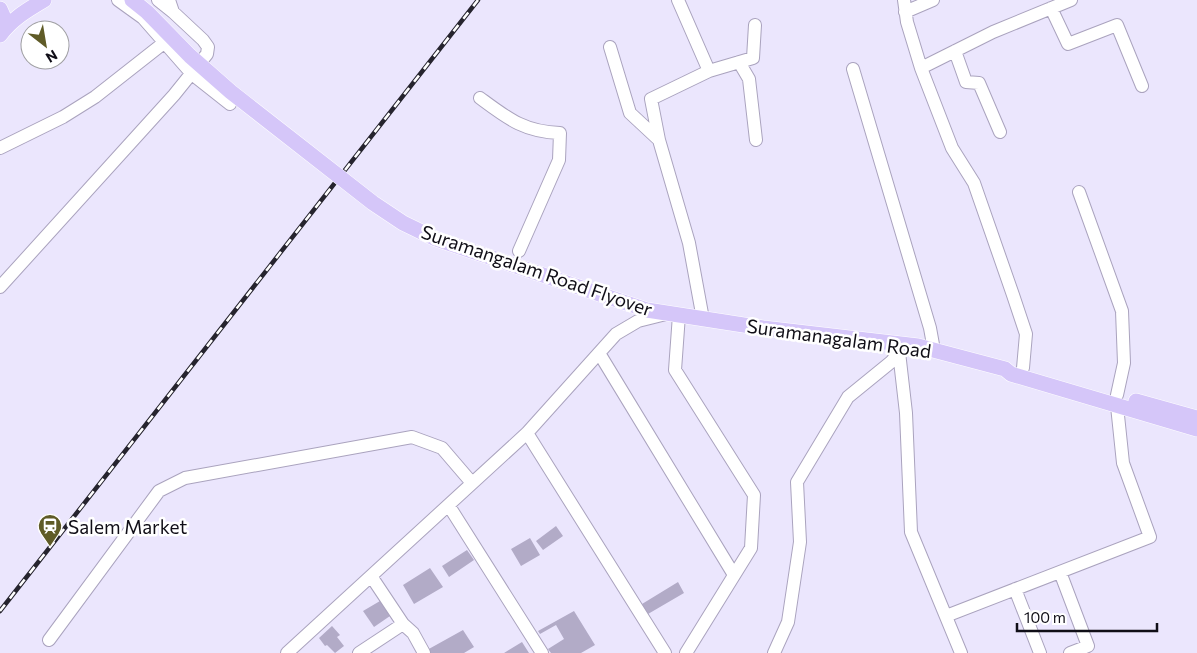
<svg xmlns="http://www.w3.org/2000/svg" width="1197" height="653" viewBox="0 0 1197 653" font-family="Commissioner,sans-serif">
	<style>
		.building { fill: #b2abc7 }
		.lines { fill: none; stroke-linecap: round; stroke-linejoin: round }
		.minor-casing { stroke: #aaa3be; stroke-width: 14 }
		.major-casing { stroke: #fff; stroke-width: 16 }
		.minor { stroke: #fff; stroke-width: 12 }
		.major { stroke: #d5c6f9; stroke-width: 15 }
		.rail-casing { stroke: #26242e; stroke-width: 4.5 }
		.rail { stroke: #fff; stroke-width: 2.5; stroke-dasharray: 8; stroke-linecap: butt }
		.major-bridge-casing { stroke: #fff; stroke-width: 16; stroke-linecap: butt }
		.major-bridge { stroke: #d5c6f9; stroke-width: 15 }
		.labels { text-anchor: middle; dominant-baseline: central; stroke-width: 5; stroke-linejoin: round; paint-order: stroke }
		.street-label { font-size: 19px; fill: #100e17; stroke: #fff }
		.poi-label { font-size: 19px; fill: #100e17; stroke: #fff; text-anchor: start }
	</style>
	<rect width="100%" height="100%" fill="#ebe6fd"/>
	<path class="building" d="M556 526 563 536 543 550 536 541Z
		M530 538 540 555 521 566 511 549Z
		M467 550 474 560 449 577 442 566Z
		M430 568 443 587 414 604 403 585Z
		M678 582 684 593 648 614 642 604Z
		M380 601 390 616 374 627 363 611Z
		M574 611 595 645 581 653H551L548 649 564 639 556 625 540 634 538 631Z
		M332 626 340 635 337 637 344 646 335 653 327 645 325 646 319 638Z
		M463 630 474 647 464 653H429L427 650Z
		M522 642 529 653H504Z"/>
	<g class="lines">
		<g class="minor-casing">
			<path id="minor" d="M118 0 143 18 192 74 230 104
				M158 0 173 12
				M678 0 709 71 651 99 659 140 689 243 703 319
				M904 0 907 22 921 68
				M1051 8 1068 44 1117 25 1142 86
				M905 12 933 0
				M610 47 630 113 659 140
				M955 51 966 82 979 83 1000 132
				M739 62 749 79 756 140
				M853 69 930 328 934 350
				M709 71 753 58 755 25
				M480 98C507 118 524 132 560 133L559 160 519 251
				M0 148 63 117 95 97 165 42
				M1079 192 1122 311 1124 363 1117 395
				M0 287 174 95 207 54 208 47 203 40 173 12 169 0
				M679 315 675 370 754 495 751 548 686 653
				M899 352 906 413 911 532 961 653
				M599 353 734 575
				M1023 368 1026 334 1013 295 974 183 952 148 921 68 993 32 1071 0
				M527 433 665 653
				M449 506 542 653
				M1060 572 1088 646 1070 653
				M1015 589 1040 653
				M946 616 1150 537 1123 463 1117 406
				M403 624 413 633 424 653
				M49 640 159 491 185 478 412 437 442 448 472 483
				M287 653 527 433 616 334 638 321 666 314
				M359 653 403 624 371 576
				M774 653 788 622 800 542 797 482 848 397 891 362 906 344"/>
		</g>
		<g class="major-casing">
			<path id="major" d="M0 9 7 25
				M0 35C12 19 27 10 44 0
				M647 310 763 328 918 346 1005 369 1011 374 1197 429
				M1136 401 1197 418"/>
		</g>
		<use href="#minor" class="minor"/>
		<use href="#major" class="major"/>
		<g class="rail-casing">
			<path id="rail" d="M0 611 478 0"/>
		</g>
		<use href="#rail" class="rail"/>
		<g class="major-bridge-casing">
			<path id="major-bridge" d="M132 0 147 12 190 56 231 92 373 203 403 223 436 239 647 310"/>
		</g>
		<use href="#major-bridge" class="major-bridge"/>
	</g>
	<defs>
		<g id="station-pin" transform="scale(1.25)"><path d="M0 17L-7.5 6A9.5 9.5 0 1 1 7.5 6Z" fill="#5f5b27" stroke="#fff"/><path d="M-3-6H3Q5-6 5-4V2Q5 4 3 4L4.5 6H3L1.5 4h-3L-3 6H-4.5L-3 4Q-5 4-5 2V-4Q-5-6-3-6ZM-3.5-4v3h7v-3ZM-3.5 1v1.5H-2V1ZM2 1v1.5H3.5V1Z" fill="#fff"/></g>
	</defs>
	<g fill-rule="evenodd">
		<use href="#station-pin" x="50" y="526"/>
	</g>
	<g class="labels">
		<g class="street-label">
			<text transform="translate(537 270) rotate(19)">Suramangalam Road Flyover</text>
			<text transform="translate(839 338) rotate(8)">Suramanagalam Road</text>
		</g>
		<g class="poi-label">
			<text x="68" y="526">Salem Market</text>
		</g>
	</g>
	<g transform="translate(45 45) rotate(149)"><circle r="24" fill="#ffffff" stroke="#9f9fa2"/>
	<path d="M0-4L9 19L0 12L-9 19Z" fill="#5f5b27"/>
	<text y="-8" font-size="14" font-weight="bold" text-anchor="middle" fill="#100e17">N</text>
	</g>
	<path d="M1017 623v8h140v-8" fill="none" stroke="#100e17" stroke-width="2.5"/>
	<text x="1024" y="623" font-size="15" fill="#100e17" stroke="#ffffff" stroke-width="4" paint-order="stroke">100 m</text>
</svg>
